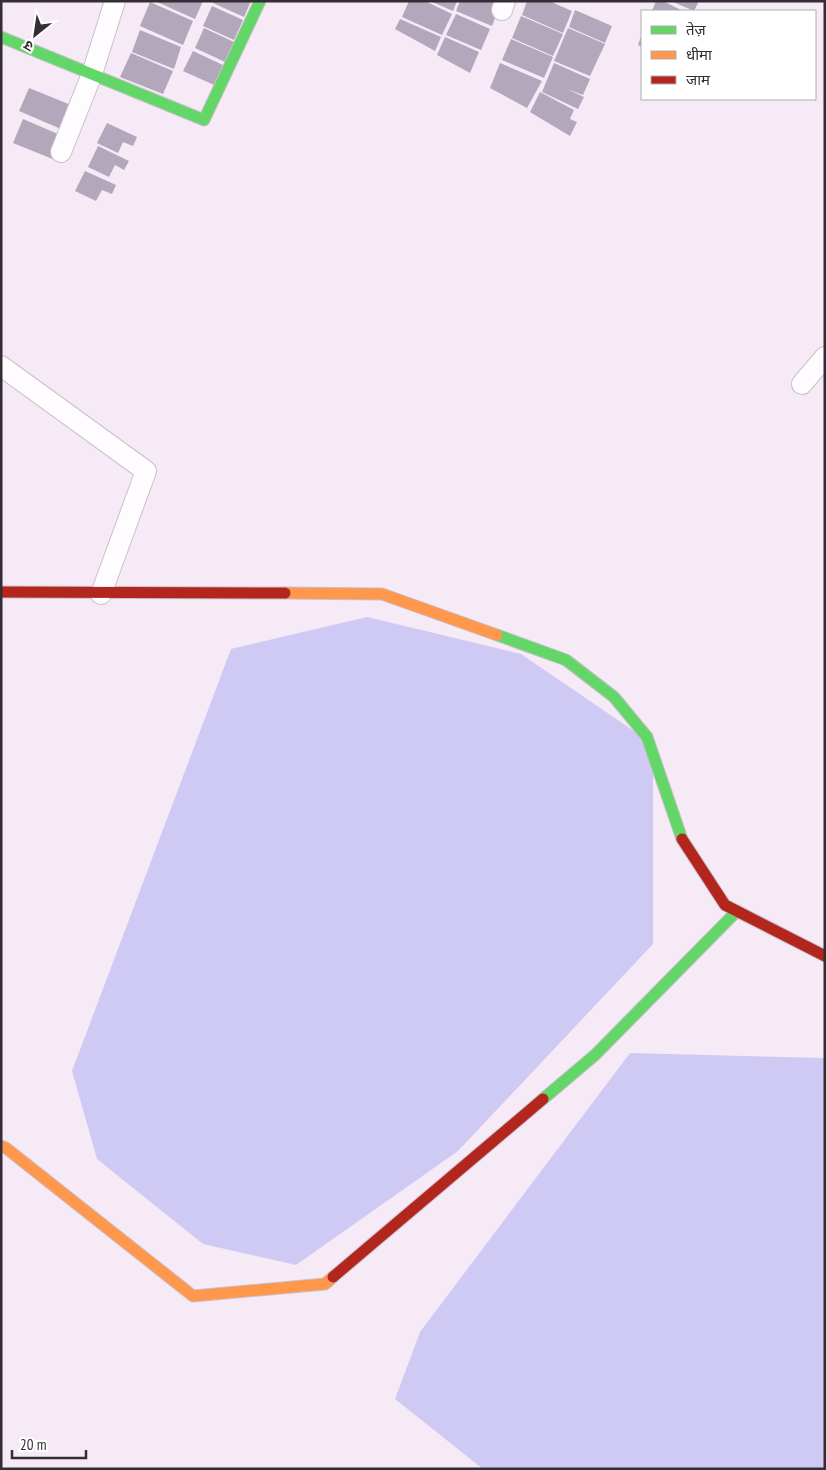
<svg xmlns="http://www.w3.org/2000/svg" width="826" height="1470" viewBox="0 0 826 1470" font-family="'PT Sans Narrow','Noto Sans Devanagari',sans-serif">
	<style>
		.water { fill: #cecaf3 }
		.building { fill: #b3a7bc }
		.lines { fill: none; stroke-linecap: round; stroke-linejoin: round }
		.street-casing { stroke: #c9c0ca; stroke-width: 22 }
		.fast-casing { stroke: #c9c0ca; stroke-width: 13 }
		.slow-casing { stroke: #c9c0ca; stroke-width: 13 }
		.jam-casing { stroke: #c9c0ca; stroke-width: 13 }
		.street { stroke: #fefcfe; stroke-width: 20 }
		.fast { stroke: #63d668; stroke-width: 11 }
		.slow { stroke: #ff974d; stroke-width: 11 }
		.jam { stroke: #b3261e; stroke-width: 11 }
	</style>
	<rect width="100%" height="100%" fill="#f6eaf7"/>
	<path class="water" d="M367 617 521 654 653 744V944L458 1151 296 1265 203 1244 97 1159 72 1071 231 649Z
		M630 1053 825 1058V1469H483L395 1399 420 1332Z"/>
	<path class="building" d="M155 1H203L195 19Z
		M214 1H251L244 17 213 3Z
		M409 1H425L452 14 442 35 402 17Z
		M430 1H457L453 11Z
		M460 1H491L500 5 492 26 456 11Z
		M527 1H549L572 11 563 33 522 15Z
		M656 1H663L683 11H652Z
		M671 1H699L694 11Z
		M150 2 193 21 183 45 140 26Z
		M212 6 243 20 234 40 203 26Z
		M575 10 612 26 605 43 569 27Z
		M456 14 490 29 481 50 446 35Z
		M521 16 563 34 553 56 512 38Z
		M400 19 441 37 435 51 395 29Z
		M204 28 234 42 225 62 195 48Z
		M568 28 605 44 590 76 554 61Z
		M140 30 181 47 174 69 132 52Z
		M642 34V47L638 45Z
		M445 37 479 52 470 73 437 55Z
		M511 39 553 57 544 78 502 60Z
		M193 51 223 65 214 85 183 71Z
		M131 53 173 71 163 94 120 77Z
		M500 63 542 81 527 108 490 88Z
		M554 63 590 79 583 95 567 89 584 97 578 109 542 92Z
		M29 88 71 105 61 129 19 111Z
		M540 92 574 110 570 119 577 122 570 136 530 112Z
		M23 119 65 137 55 160 13 143Z
		M107 123 137 137 133 146 123 142 118 153 97 143Z
		M98 146 129 161 124 170 115 165 109 177 88 167Z
		M85 171 116 185 112 194 102 190 96 201 75 191Z"/>
	<g class="lines">
		<g class="street-casing">
			<path id="street" d="M502 10 505 1
				M61 152 92 74 115 1
				M1 366 146 471 101 594
				M802 384 825 357"/>
		</g>
		<g class="fast-casing">
			<path id="fast" d="M1 37 204 120 260 1
				M497 635 566 660 614 697 647 737 682 839
				M543 1099 595 1055 737 911"/>
		</g>
		<g class="slow-casing">
			<path id="slow" d="M285 593 382 594 497 635
				M1 1146 6 1148 193 1296 325 1284 333 1277"/>
		</g>
		<g class="jam-casing">
			<path id="jam" d="M1 592 285 593
				M682 839 725 905 825 956
				M333 1277 543 1099"/>
		</g>
		<use href="#street" class="street"/>
		<use href="#fast" class="fast"/>
		<use href="#slow" class="slow"/>
		<use href="#jam" class="jam"/>
	</g>
	<rect width="826" height="1470" fill="none" stroke="#352d36" stroke-width="5"/>
	<rect x="641" y="10" width="175" height="90" fill="#ffffff" stroke="#aeabaf"/>
	<rect x="651" y="26" width="25" height="8" fill="#63d668" stroke="#aeabaf"/>
	<text x="686" y="35" font-size="15" fill="#352d36">तेज़</text>
	<rect x="651" y="51" width="25" height="8" fill="#ff974d" stroke="#aeabaf"/>
	<text x="686" y="60" font-size="15" fill="#352d36">धीमा</text>
	<rect x="651" y="76" width="25" height="8" fill="#b3261e" stroke="#aeabaf"/>
	<text x="686" y="85" font-size="15" fill="#352d36">जाम</text>
	<g transform="translate(35 35) rotate(210)" stroke="#ffffff" stroke-width="4" paint-order="stroke">
	<path d="M0-4L9 19L0 12L-9 19Z" fill="#352d36"/>
	<text y="-8" font-size="14" font-weight="bold" text-anchor="middle" fill="#352d36">उ</text>
	</g>
	<path d="M12 1450v8h74v-8" fill="none" stroke="#352d36" stroke-width="2.5"/>
	<text x="20" y="1450" font-size="15" fill="#352d36" stroke="#ffffff" stroke-width="4" paint-order="stroke">20 m</text>
</svg>
